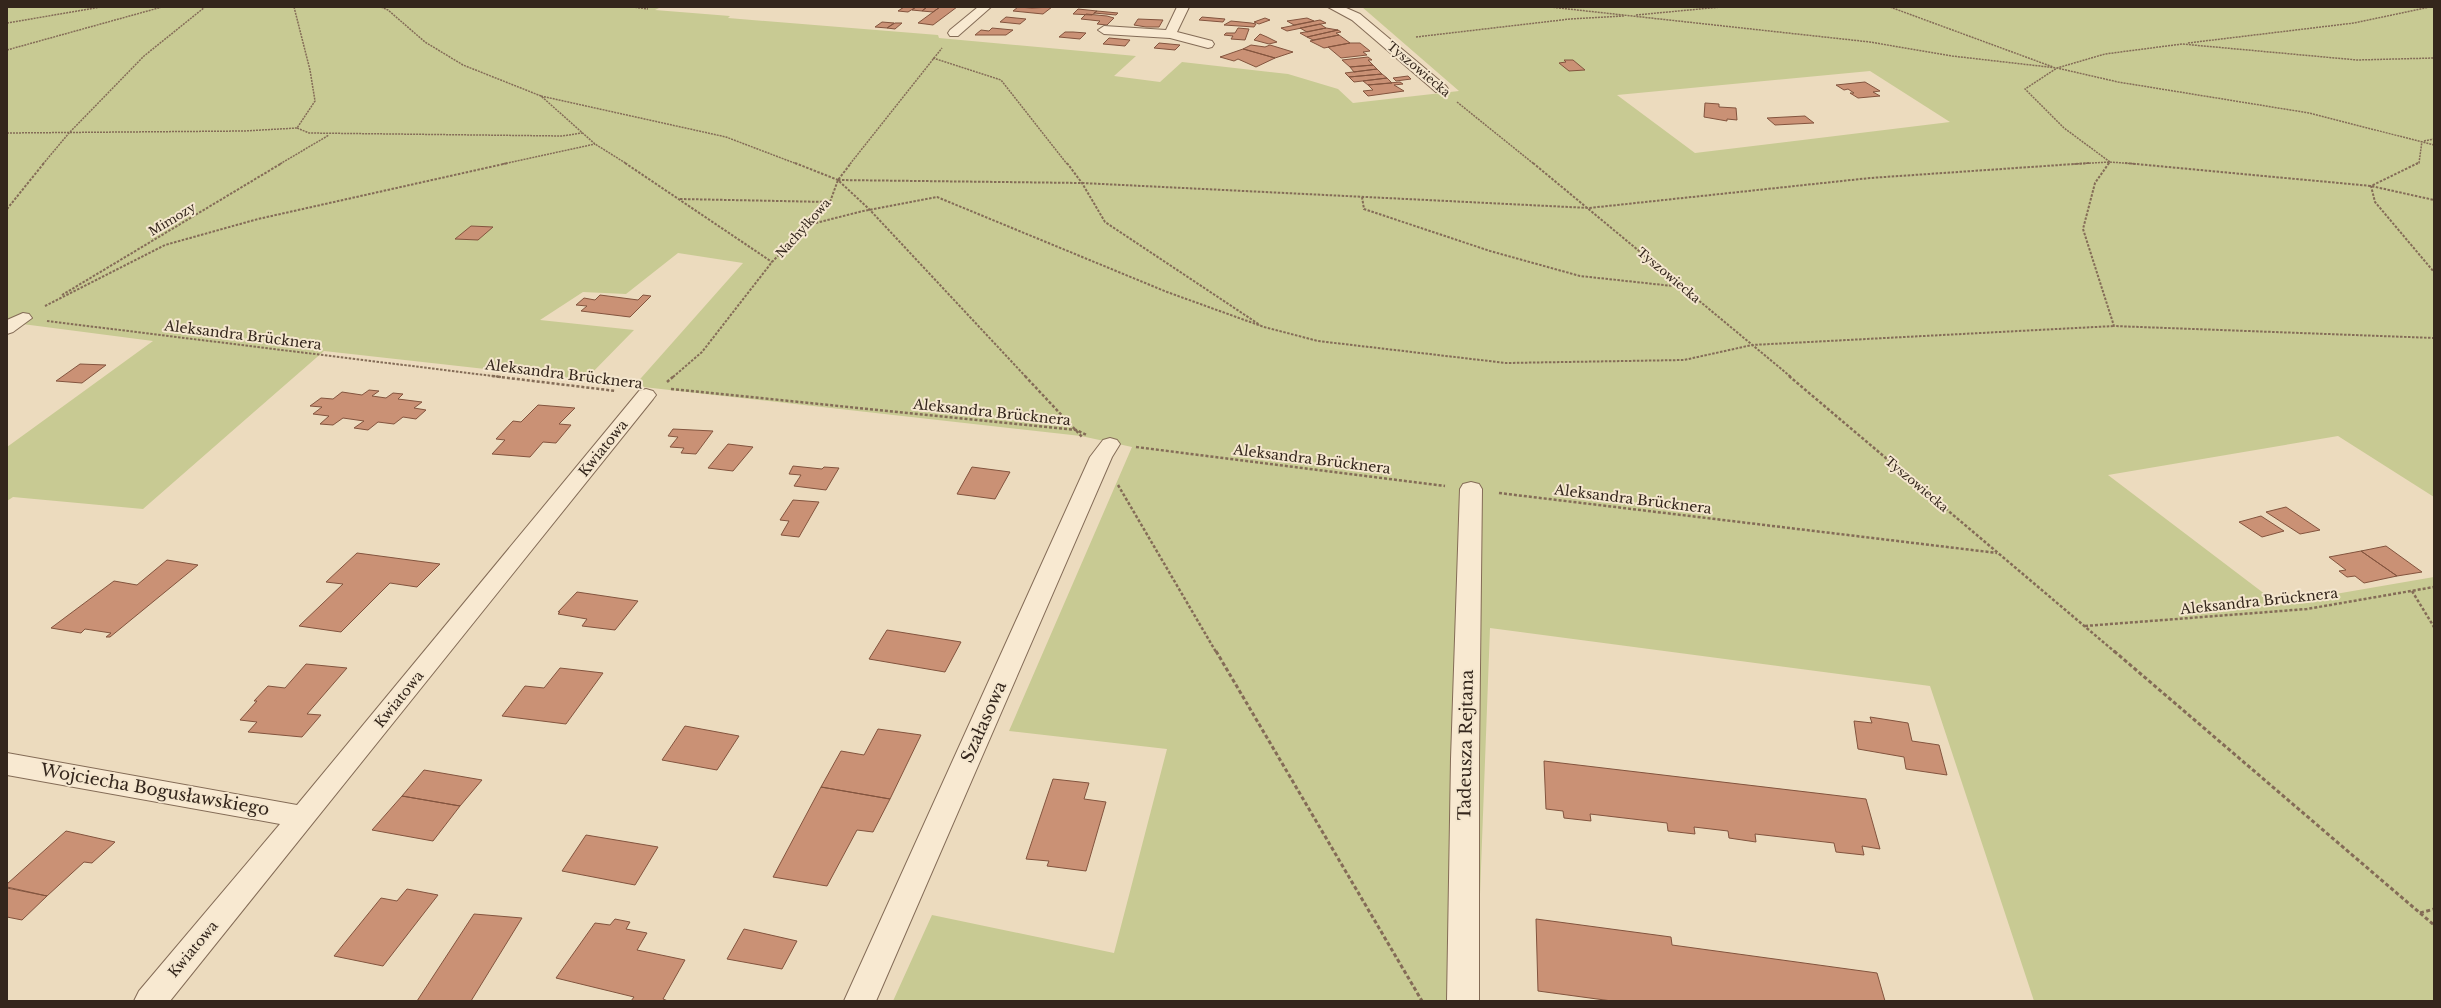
<svg xmlns="http://www.w3.org/2000/svg" width="2441" height="1008" viewBox="0 0 2441 1008" font-family="'Libre Baskerville',serif">
	<style>
		.green { fill: #c8ca93; fill-rule: evenodd }
		.building { fill: #ca9175; stroke: #83543e }
		.lines { fill: none; stroke-linecap: round; stroke-linejoin: round }
		.street-casing { stroke: #846c57; stroke-width: 2 }
		.path-far3 { stroke: #846c57; stroke-width: 1.5; stroke-dasharray: 2 1; stroke-linecap: butt }
		.path-far2 { stroke: #846c57; stroke-width: 2; stroke-dasharray: 2.5 1.5; stroke-linecap: butt }
		.path-far1 { stroke: #846c57; stroke-width: 2.5; stroke-dasharray: 3 2; stroke-linecap: butt }
		.path { stroke: #846c57; stroke-width: 3; stroke-dasharray: 4 2.5; stroke-linecap: butt }
		.street { fill: #f8e9d1; fill-rule: evenodd }
		.labels { text-anchor: middle; dominant-baseline: central; stroke-width: 4; stroke-linejoin: round; paint-order: stroke }
		.far-street-label { font-size: 12px; fill: #34261c; stroke: #f4e6ce }
		.street-label { font-size: 14px; fill: #34261c; stroke: #f4e6ce }
		.near-street-label { font-size: 17px; fill: #34261c; stroke: #f4e6ce }
	</style>
	<rect width="100%" height="100%" fill="#ecdbbe"/>
	<path class="green" d="M7 7H661L655 10 730 16 728 18 938 35 939 38 1136 56 1114 76 1160 82 1182 62 1288 74 1338 89 1353 103 1459 91 1362 7H2434V497L2338 436 2108 475 2278 604 2434 577V1001H2034L1930 686 1490 628 1476 1001H893L932 915 1114 953 1167 749 1009 731 1132 447 1081 436 634 386 743 263 678 253 626 294 583 292 540 320 634 330 585 380 324 351 143 509 13 497 7 501V447L153 341 7 322ZM1870 71 1950 122 1695 153 1617 95Z"/>
	<path class="building" d="M904 7H916L908 12 898 11Z
		M916 7H927L922 11 912 10Z
		M927 7H940L933 12 922 11Z
		M940 7H957L933 25 918 23Z
		M1018 7 1032 8 1052 7 1043 14 1013 11Z
		M1078 9 1097 11 1092 15 1073 14Z
		M1097 11 1118 13 1116 15 1094 13Z
		M1086 14 1107 16 1114 18 1107 25 1097 24 1100 21 1081 19Z
		M1006 17 1026 19 1020 24 1000 22Z
		M1202 17 1225 19 1223 22 1199 20Z
		M1265 18 1270 20 1259 24 1254 22Z
		M1307 18 1314 21 1294 25 1287 21Z
		M1138 19 1163 20 1159 27H1146L1134 25Z
		M1320 20 1326 23 1287 31 1281 28Z
		M1231 21 1251 23 1256 24 1254 27 1224 25Z
		M882 22 894 23 887 28 875 27Z
		M895 23H902L895 29 887 28Z
		M1320 24 1326 28 1307 32 1300 28Z
		M992 28 1013 30 1006 35H975L981 30 989 31Z
		M1238 28 1249 29 1245 40 1231 39 1233 36 1224 35 1226 33H1235Z
		M1326 28 1338 30 1307 37 1300 33Z
		M1338 30 1341 32 1336 33 1339 35 1313 40 1307 37Z
		M1065 32H1073L1086 33 1080 39 1059 37Z
		M1260 34 1267 37 1277 42 1269 44 1254 40Z
		M1339 35 1350 43 1324 48 1310 41Z
		M1109 38 1130 40 1125 46 1103 44Z
		M1159 43 1180 45 1175 50 1154 48Z
		M1350 43H1360L1370 51 1363 52 1367 55 1341 58 1328 47Z
		M1251 45 1265 47 1270 45 1293 52 1275 58 1243 49Z
		M1243 49H1244L1275 58 1256 67 1238 59 1234 61 1220 57Z
		M1368 57 1372 60H1368L1373 65 1350 67 1342 60Z
		M1564 60H1573L1585 70 1569 71 1559 63 1566 62Z
		M1373 65 1377 69 1354 72 1350 67Z
		M1377 69 1382 74 1349 77 1345 73Z
		M1382 74 1387 78 1354 82 1349 77Z
		M1408 76 1411 79 1396 81 1393 78Z
		M1387 78 1392 83 1368 85 1363 81Z
		M1400 82 1403 84 1394 85 1404 91 1368 96 1363 91 1373 90 1368 85Z
		M1865 82 1880 91 1873 92 1880 96 1858 98 1850 93H1854L1848 89 1844 90 1836 85Z
		M1705 103 1719 104V107L1736 108 1737 120 1727 119V121L1704 117Z
		M1805 116 1814 123 1775 125 1767 118Z
		M471 226 493 227 478 240 455 239Z
		M600 295 638 300 643 295 651 296 630 317 581 311 587 306 576 305 584 298 595 300Z
		M80 364 106 365 82 383 56 381Z
		M369 390 379 391 372 396 386 398 393 393 403 394 398 399 422 402 414 408 426 410 416 419 403 417 394 424 378 422 368 430 354 428 364 421 343 418 333 425 320 424 329 416 313 414 322 407 310 406 321 398 333 399 342 392 362 395Z
		M538 405 575 408 559 424 571 425 556 443 543 442 530 457 492 454 505 440 496 439 513 421 521 422Z
		M673 429 713 431 696 454 681 453 684 448 670 447 678 437 668 436Z
		M728 444 753 447 733 471 708 468Z
		M793 466 822 469 824 467 839 468 826 490 794 486 801 475 789 474Z
		M972 467 1010 472 995 499 957 494Z
		M793 500 819 502 799 537 781 535 789 521 780 520Z
		M2286 507 2320 530 2300 534 2266 512Z
		M2261 516 2284 531 2262 537 2239 522Z
		M2386 546 2422 572 2397 576 2361 551Z
		M2361 551 2397 576 2364 583 2355 576 2347 577 2339 571 2346 570 2329 557Z
		M357 553 440 564 417 587 390 583 341 632 299 626 343 584 326 582Z
		M167 560 198 565 110 637H106L111 633 85 629 81 633 51 628 114 581 137 585Z
		M577 592 638 601 615 630 582 626 587 619 558 614 560 612H558Z
		M887 630 961 642 945 672 869 659Z
		M306 664 347 668 307 714 321 715 302 737 248 732 257 722 240 720 257 701H254L268 686 285 688Z
		M560 668 603 673 566 724 502 716 525 686 544 688Z
		M1870 717 1908 723 1912 741 1939 745 1947 775 1906 769 1904 757 1858 749 1854 721 1872 723Z
		M685 726 739 736 717 770 662 760Z
		M878 729 921 735 890 799 821 787 841 751 864 755Z
		M1544 761 1866 799 1880 849 1862 846 1864 855 1836 852 1834 843 1755 834 1756 842 1729 838 1728 831 1694 827 1695 834 1668 831 1667 823 1590 814 1591 821 1564 818 1563 811 1546 809Z
		M424 770 482 780 460 806 402 796Z
		M1053 779 1089 783 1084 799 1106 802 1086 871 1047 866 1049 861 1026 859Z
		M821 787 890 799 873 832 857 830 827 886 773 877Z
		M402 796 460 806 433 841 372 830Z
		M66 831 115 842 92 863 84 862 47 896 7 887V884Z
		M586 835 658 847 635 885 562 871Z
		M7 888 47 896 22 920 7 917Z
		M407 889 438 895 383 966 334 956 381 898 397 901Z
		M474 914 522 918 471 1001H417Z
		M615 919 630 922 626 929 647 933 637 950 685 960 663 999 668 1001H631L634 997 556 978 595 923 610 925Z
		M1536 919 1671 937 1672 945 1877 973 1885 1001H1612L1538 991Z
		M744 929 797 941 782 969 727 959Z"/>
	<g class="lines">
		<g class="street-casing">
			<path id="street" d="M978 7H991L958 36H950L948 33 950 30Z
				M1177 7H1189L1177 32 1212 41 1214 44 1212 47 1208 48 1170 38 1104 34 1098 30 1104 26 1166 30Z
				M1328 7H1344L1360 14 1446 86 1448 89 1446 92H1436L1352 20Z
				M23 313 29 314 32 318 13 332 7 334V320Z
				M646 389 653 391 656 395 653 399 170 1001H134L139 991 280 824 7 775V753L297 805 639 391Z
				M1110 438 1117 440 1120 444 1112 457 876 1001H844L1090 457 1103 440Z
				M1471 482 1479 484 1482 489 1479 759V1001H1447L1451 759 1460 489 1463 484Z"/>
		</g>
		<path class="path-far3" d="M294 7 310 70 315 101 297 128 309 133 562 136 582 133
			M381 7 388 10 425 42 463 65 541 96 595 144 627 164
			M632 7 648 9
			M1550 7 1870 42 1952 56 2057 68 2118 82 2309 113 2434 145
			M1890 7 2053 67
			M1636 15 1721 7
			M7 23 101 7
			M1416 37 1570 19 1624 16
			M2188 43 2354 23 2430 7
			M7 50 162 7
			M933 58 1001 80 1067 164
			M541 96 726 137 797 164
			M1457 102 1534 164
			M7 133 244 131 297 128
			M2424 141 2434 139
			M43 164 69 133 144 56 205 7
			M280 164 329 135
			M503 164 595 144
			M850 164 942 48
			M2074 164 2110 162 2136 164
			M2108 164 2110 162 2064 128 2025 89 2057 68 2105 54 2182 44 2357 60 2434 58
			M2416 164 2419 163 2422 141"/>
		<path class="path-far2" d="M625 163 772 262
			M795 163 838 180 870 210 1026 377
			M1067 163 1082 183 1105 222 1260 325
			M1533 163 1791 377
			M2109 163 2095 183 2083 229 2114 326 2434 338
			M2125 163 2371 186 2434 200
			M2418 163 2371 186 2375 202 2434 272
			M838 180 1082 183 1589 208 1870 178 2089 163
			M1362 197 1364 209 1490 251 1580 276 1682 287
			M680 199 829 202
			M7 209 44 163
			M808 225 863 211 937 197 1167 292 1264 327 1318 341 1506 363 1684 360 1752 345 2114 326
			M62 295 282 163
			M45 306 165 245 258 219 508 163
			M47 321 501 377
			M673 377 702 352 772 262 830 202 838 180 851 163"/>
		<path class="path-far1" d="M492 376 616 391
			M1025 376 1083 438
			M1789 376 2115 652
			M667 382 674 376
			M671 389 1076 430 1087 435
			M1136 447 1445 486
			M1118 485 1216 652
			M1499 493 1997 553
			M2412 591 2434 627
			M2085 626 2307 609 2434 587"/>
		<path class="path" d="M1216 651 1422 1001
			M2114 651 2434 925
			M2420 913 2434 909"/>
		<use href="#street" class="street"/>
	</g>
	<g class="labels">
		<g class="far-street-label">
			<text transform="translate(1419 69) rotate(40)">Tyszowiecka</text>
			<text transform="translate(172 219) rotate(-31)">Mimozy</text>
			<text transform="translate(803 228) rotate(-48)">Nachyłkowa</text>
			<text transform="translate(1669 275) rotate(40)">Tyszowiecka</text>
			<text transform="translate(1917 484) rotate(40)">Tyszowiecka</text>
		</g>
		<g class="street-label">
			<text transform="translate(243 335) rotate(7)">Aleksandra Brücknera</text>
			<text transform="translate(564 374) rotate(7)">Aleksandra Brücknera</text>
			<text transform="translate(992 412) rotate(6)">Aleksandra Brücknera</text>
			<text transform="translate(603 448) rotate(-51)">Kwiatowa</text>
			<text transform="translate(1312 459) rotate(7)">Aleksandra Brücknera</text>
			<text transform="translate(1633 499) rotate(7)">Aleksandra Brücknera</text>
			<text transform="translate(2259 601) rotate(-6)">Aleksandra Brücknera</text>
			<text transform="translate(399 699) rotate(-51)">Kwiatowa</text>
			<text transform="translate(193 949) rotate(-50)">Kwiatowa</text>
		</g>
		<g class="near-street-label">
			<text transform="translate(984 722) rotate(-66)">Szałasowa</text>
			<text transform="translate(1466 745) rotate(-89)">Tadeusza Rejtana</text>
			<text transform="translate(155 790) rotate(10)">Wojciecha Bogusławskiego</text>
		</g>
	</g>
	<rect width="2441" height="1008" fill="none" stroke="#34261c" stroke-width="16"/>
</svg>
